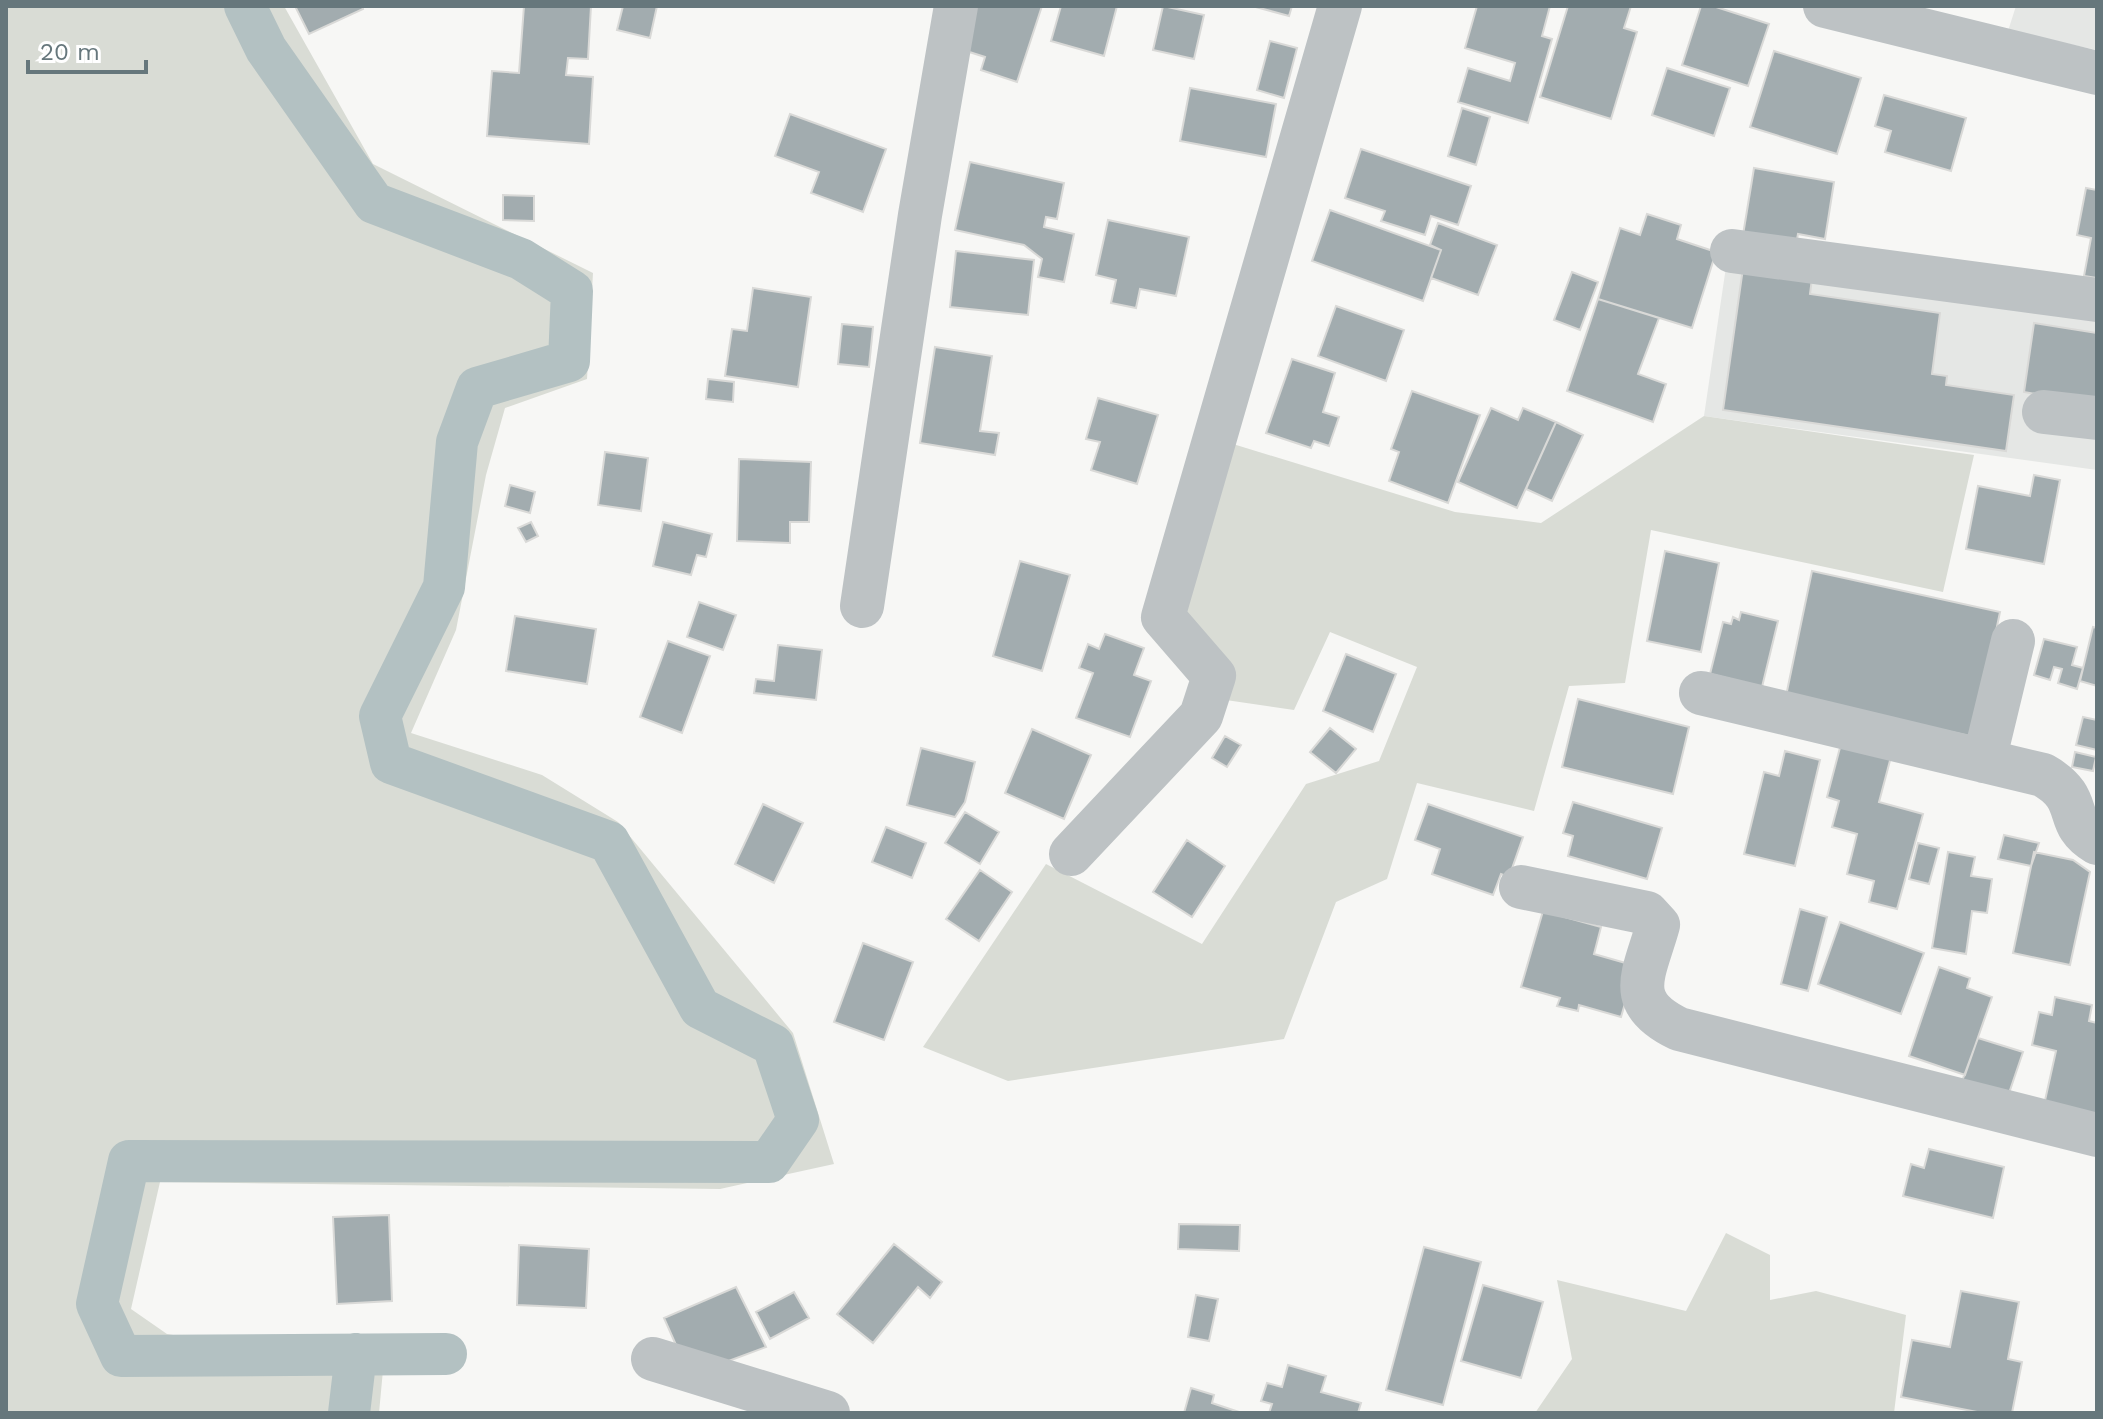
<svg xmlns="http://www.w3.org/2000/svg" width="2103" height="1419" viewBox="0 0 2103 1419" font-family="'Work Sans',sans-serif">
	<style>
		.built { fill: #e5e7e5 }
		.green { fill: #d9dcd5 }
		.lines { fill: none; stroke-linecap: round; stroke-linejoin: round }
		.canal { stroke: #b3c1c2; stroke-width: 42 }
		.building { fill: #a2acaf; stroke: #d9d9d7; stroke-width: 2 }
		.minor { stroke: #bdc2c4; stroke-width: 44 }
	</style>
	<rect width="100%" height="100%" fill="#f7f7f5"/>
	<path class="built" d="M2016 6H2097V50L2008 31Z
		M1727 260 2097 309V470L1704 416Z"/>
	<path class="green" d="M6 6H284L373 164 593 273 587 379 505 408 486 475 456 630 411 733 542 775 618 822 793 1033 834 1164 720 1189 160 1182 131 1309 167 1334 383 1370 379 1413H6Z
		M1704 416 1974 455 1943 592 1651 530 1625 683 1569 686 1534 811 1417 783 1387 879 1336 902 1284 1039 1008 1081 923 1047 1046 864 1202 944 1306 784 1379 761 1417 667 1330 632 1294 710 1219 699 1172 613 1233 444 1455 512 1541 523Z
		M1726 1233 1770 1255V1300L1816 1291 1906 1315 1894 1413H1535L1572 1359 1557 1280 1686 1311Z"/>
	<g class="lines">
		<path class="canal" d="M245 6 266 49 374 203 521 259 572 291 569 361 477 388 457 442 444 587 380 716 391 763 609 842 700 1008 773 1045 798 1120 769 1162 129 1161 97 1304 121 1356 446 1354
			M349 1413 356 1354"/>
	</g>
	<path class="building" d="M295 6H362L363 9 309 34Z
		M524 6H591L588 59 568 58 566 75 593 77 589 144 487 136 492 71 519 73Z
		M623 6H657L650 38 617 30Z
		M975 6H1042L1017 82 981 70 985 57 960 49Z
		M1061 6H1117L1104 56 1051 41Z
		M1163 6 1204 15 1194 59 1153 50Z
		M1252 6H1292L1289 16Z
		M1477 6H1550L1542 36 1552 39 1528 123 1458 102 1468 68 1510 81 1515 63 1465 48Z
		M1568 6H1631L1624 28 1637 32 1611 119 1540 97Z
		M1701 6H1713L1769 24 1748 86 1682 65Z
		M1270 41 1297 48 1284 98 1257 90Z
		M1774 51 1861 78 1837 154 1750 127Z
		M1667 68 1730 88 1714 136 1652 115Z
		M1190 88 1276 104 1266 157 1180 141Z
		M1884 95 1966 118 1951 171 1885 152 1891 131 1875 126Z
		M1462 108 1490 117 1476 165 1448 156Z
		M790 114 886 149 863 212 811 193 819 172 775 156Z
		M1361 149 1471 186 1458 225 1431 216 1425 235 1381 221 1385 211 1345 198Z
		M970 162 1064 183 1057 219 1046 217 1044 227 1074 234 1064 282 1038 277 1042 259 1024 245 955 230Z
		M1754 168 1834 182 1825 239 1798 234 1795 250 1742 241Z
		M2086 188 2097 190V278L2084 276 2091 238 2077 235Z
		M503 195 534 196V221L503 220Z
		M1330 210 1441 250 1423 301 1312 261Z
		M1647 214 1681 225 1677 239 1716 252 1692 328 1598 299 1620 228 1640 235Z
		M1108 220 1189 237 1176 296 1140 289 1136 308 1111 303 1116 280 1096 275Z
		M1438 223 1497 245 1478 295 1431 278 1441 250 1430 245Z
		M956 251 1034 260 1028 315 950 307Z
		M1744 261 1813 271 1810 294 1940 313 1932 374 1947 376 1946 385 2014 395 2006 451 1723 410Z
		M1572 272 1598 282 1580 330 1554 320Z
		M753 288 811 297 798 387 725 376 732 329 747 331Z
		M1598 299 1659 318 1638 374 1666 384 1653 422 1567 391Z
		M1336 306 1404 330 1386 381 1318 356Z
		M2034 323 2097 333V404L2024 392Z
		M842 324 873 327 869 367 838 364Z
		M935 347 992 356 980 431 999 433 995 455 920 443Z
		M1292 359 1335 373 1323 412 1339 417 1329 446 1314 441 1311 448 1266 433Z
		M708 379 734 382 733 402 706 399Z
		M1412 391 1480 415 1448 503 1389 481 1399 452 1391 449Z
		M1098 398 1158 415 1137 484 1091 470 1100 442 1086 439Z
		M1491 408 1518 420 1523 408 1556 422 1517 508 1458 482Z
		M1556 422 1583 435 1552 501 1526 489Z
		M605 452 648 458 641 511 598 505Z
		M739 459 811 462 809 522H790V543L737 541Z
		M2034 475 2060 480 2044 564 1966 549 1978 486 2030 496Z
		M510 485 535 492 530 513 505 506Z
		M531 522 538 536 526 542 518 528Z
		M663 522 712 534 706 557 697 555 691 575 653 566Z
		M1665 551 1719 563 1701 652 1647 641Z
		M1020 561 1070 575 1042 671 993 656Z
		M1812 571 2000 612 1974 737 1786 696Z
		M699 602 736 615 723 650 687 637Z
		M1741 612 1778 621 1762 687 1710 674 1723 622 1731 624 1733 617 1739 620Z
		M515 616 596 629 587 684 506 671Z
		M2093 627 2097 628V686L2080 681Z
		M1105 634 1144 648 1134 675 1151 681 1130 737 1076 718 1093 673 1079 668 1088 644 1099 649Z
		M2044 639 2077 647 2072 665 2083 668 2077 689 2058 683 2062 669 2054 667 2050 680 2034 675Z
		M668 641 710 656 682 733 640 717Z
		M778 645 822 650 816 700 754 693 756 679 774 681Z
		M1346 654 1396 674 1373 732 1323 711Z
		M1578 699 1689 727 1673 794 1562 767Z
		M2083 717 2097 720V750L2076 745Z
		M1330 728 1356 749 1336 773 1310 752Z
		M1032 729 1091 755 1064 819 1005 793Z
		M1225 736 1241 745 1227 767 1212 758Z
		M1842 740 1892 753 1879 802 1923 814 1897 909 1869 902 1874 881 1847 874 1857 834 1832 827 1839 801 1827 797Z
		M921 748 975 762 965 802 955 817 907 805Z
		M1785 751 1820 760 1795 866 1744 854 1764 772 1779 776Z
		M2075 752 2096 757 2093 771 2072 767Z
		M1573 802 1662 828 1647 879 1568 856 1573 836 1563 833Z
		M763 804 803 823 774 883 735 864Z
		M1428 804 1523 837 1509 877 1501 874 1493 895 1432 874 1440 849 1415 840Z
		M965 812 999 832 980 864 945 843Z
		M886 827 926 843 912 878 872 862Z
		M2004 835 2039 843 2031 866 1998 859Z
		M1187 840 1225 866 1192 917 1153 892Z
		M1918 843 1939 848 1929 884 1909 879Z
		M1948 852 1975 857 1971 876 1992 879 1987 913 1972 911 1966 954 1932 948Z
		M2034 852 2073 860 2090 872 2070 965 2013 953Z
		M980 870 1012 892 979 941 946 919Z
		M1800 909 1827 917 1808 991 1781 984Z
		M1543 911 1601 927 1594 954 1636 966 1621 1017 1579 1005 1578 1011 1557 1006 1560 998 1521 987Z
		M1840 922 1924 953 1901 1014 1818 984Z
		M863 943 913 962 884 1040 834 1022Z
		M1939 967 1970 978 1967 988 1992 997 1965 1075 1909 1056Z
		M2055 997 2092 1005 2089 1021 2097 1023V1117L2044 1105 2056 1051 2032 1045 2039 1012 2052 1015Z
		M1978 1038 2023 1052 2007 1099 1961 1084Z
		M1929 1149 2004 1167 1993 1218 1903 1196 1911 1164 1924 1168Z
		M389 1215 392 1301 337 1304 333 1217Z
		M1179 1224 1240 1225 1239 1251 1178 1249Z
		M894 1244 942 1282 930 1298 918 1287 873 1343 837 1314Z
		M519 1245 589 1249 586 1308 517 1305Z
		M1424 1247 1481 1262 1443 1405 1386 1390Z
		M1483 1285 1543 1302 1521 1378 1461 1361Z
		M736 1287 766 1347 707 1369 676 1345 664 1318Z
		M1961 1291 2019 1302 2008 1359 2022 1362 2012 1413H1982L1901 1397 1912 1340 1950 1347Z
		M794 1292 809 1318 770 1339 756 1312Z
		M1196 1295 1218 1299 1209 1341 1188 1337Z
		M1288 1365 1326 1376 1321 1392 1361 1403 1358 1413H1269L1272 1404 1261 1401 1267 1383 1282 1387Z
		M1191 1388 1214 1395 1212 1403 1242 1413H1184Z"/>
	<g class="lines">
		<path class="minor" d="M1825 6 2097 73
			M1732 251 2097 300
			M2044 412 2097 418
			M862 606 920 215 956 6
			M1701 693 2043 775C2087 800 2061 822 2097 843
			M1984 761 2013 641
			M1071 854 1201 716 1214 676 1163 617 1340 6
			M1521 887 1647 913 1658 925C1644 975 1623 1002 1679 1029L2097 1135
			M653 1359 828 1413"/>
	</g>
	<rect width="2103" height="1419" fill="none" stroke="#66777c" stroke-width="16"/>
	<path d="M28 60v12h118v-12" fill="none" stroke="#66777c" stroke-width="4"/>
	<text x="40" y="60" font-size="24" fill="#66777c" stroke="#ffffff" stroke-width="6" paint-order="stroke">20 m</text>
</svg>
